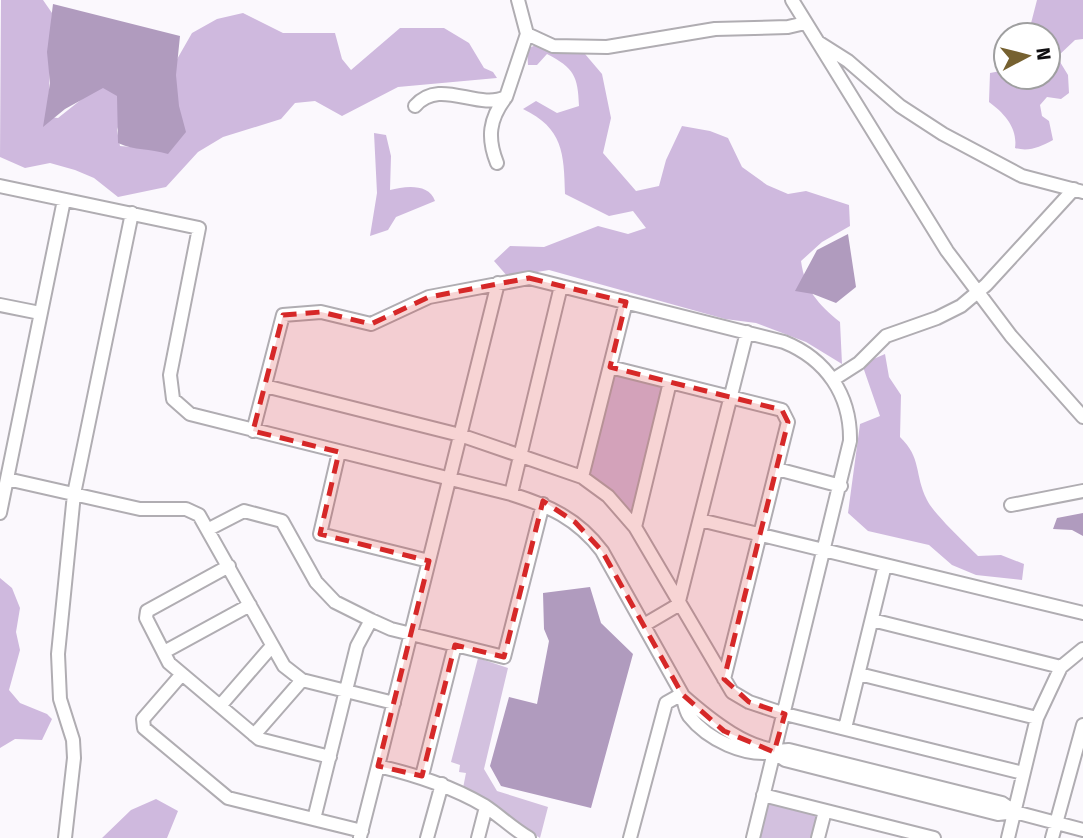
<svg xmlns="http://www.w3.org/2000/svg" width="1083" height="838" viewBox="0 0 1083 838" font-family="'Fira Sans',sans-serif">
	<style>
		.green { fill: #d3c1df }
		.forest { fill: #cfb9de }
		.water { fill: #b09bbe }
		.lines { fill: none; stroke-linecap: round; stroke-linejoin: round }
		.minor-casing { stroke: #b0adb2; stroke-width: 16 }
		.minor { stroke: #fff; stroke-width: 12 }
		.marked { fill: #d62828; fill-opacity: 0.2; stroke: #d62828; stroke-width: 5; stroke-dasharray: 14 9; stroke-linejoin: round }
	</style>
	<rect width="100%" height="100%" fill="#fbf8fd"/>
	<path class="green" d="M619 374 664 388 635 510 630 511 589 474 613 376Z
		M478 658 508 668 484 769 497 791 548 807 540 838 463 788 466 773 459 772 460 765 451 762Z
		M771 802 816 813 818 817 813 838H758L767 803Z"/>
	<path class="forest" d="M1 0H43L52 13 48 117 58 118 92 91 106 86 127 101 117 130 120 146 157 149 175 145 181 122 174 83 176 61 192 33 217 19 243 13 283 33H335L342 59 351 70 400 28H444L469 43 484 68 493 72 497 78 398 87 342 116 315 101 295 103 281 119 223 137 198 152 166 187 118 197 94 178 75 170 50 163 25 168 0 157Z
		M1037 0H1083V39L1075 40 1057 57 1068 75 1069 93 1061 99 1047 97 1040 105 1042 116 1049 121 1053 140C1040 147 1029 152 1015 148 1018 128 1004 113 989 102L990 73 1006 70V77H1048V35H1028Z
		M540 43 585 54 602 74 611 118 603 153 636 191 659 186 666 160 682 126 710 131 728 138 742 167 767 185 788 194 806 191 849 205 850 226 822 242 801 261C805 290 818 304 840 322L842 364 806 342 756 323 725 319 549 270 508 277 494 261 510 246 544 247 598 226 628 234 646 228 633 211 609 216 565 194C564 153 563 128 523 109L536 101 557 113 579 106C578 76 574 68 547 54L537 65H528L527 49Z
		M374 133 386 135 391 156 390 190C405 186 429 183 435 201L396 217 388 230 370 236 377 193Z
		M885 354 889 377 901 395 900 437C922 458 914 474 927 500 934 514 965 543 978 556L1001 555 1024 564 1022 580 976 575 952 565 929 545 868 531 848 513 860 424 880 416 862 364Z
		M0 578 12 588 20 608 16 632 20 650 9 690 20 703 47 714 52 719 42 740 15 739 0 748Z
		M156 799 178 811 167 838H102L131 810Z"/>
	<path class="water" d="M53 4 180 36 176 75 179 106 186 132 168 154C149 148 135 151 118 143L117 96 103 88 65 109 43 127 50 83 47 52Z
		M848 234 856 287 836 303 813 294 795 291 817 250Z
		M1083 513V536L1072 530 1053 529 1057 518Z
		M590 587 601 623 633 654 591 808 501 786 490 766 509 697 537 704 549 641 544 629 543 593Z"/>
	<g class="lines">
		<g class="minor-casing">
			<path id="minor" d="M518 0 527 34 553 46 607 47 715 29 788 27 805 23
				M792 0 947 251 1011 336 1083 417
				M818 42 848 61 900 106 943 134 1022 176 1083 192
				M415 106C440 77 477 111 506 97L527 34
				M497 163C487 138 489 119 506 97
				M0 186 199 228 170 375 173 399 190 414 511 494C549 506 577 518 602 551L682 694C684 701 685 710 689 716 708 740 745 757 774 752L785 760 998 814 1015 812
				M498 283 378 766C416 775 451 786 485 806 500 816 513 829 529 838
				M0 305 40 313
				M610 367 782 410 788 422 724 679
				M834 379 859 363 886 336 937 318 961 306 986 285 1074 189
				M265 386 460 435 582 477 608 496 635 527 732 692 749 702 785 714 1023 773
				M253 431 283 315 321 312 371 324 429 297 529 278 784 342C826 359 851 395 850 441L753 838
				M339 452 320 534 429 561
				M777 469 841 486
				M582 477 626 302
				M7 479 140 509H186L199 515 284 666 302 680 394 703
				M511 494 561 286
				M1011 505 1083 491
				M0 513 64 200
				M700 520 1083 613
				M635 527 670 382
				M209 529 244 511 282 521 316 582 335 602 371 620
				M229 566 147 611 146 618 169 663 259 739 330 757
				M872 620 1061 667
				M644 625 678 605 747 332
				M164 652 250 605
				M182 674 143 719 144 728 228 798 362 831
				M859 674 1037 718
				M682 695C708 718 752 755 789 750L1002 803 1015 812 1083 830
				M220 706 272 646
				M845 728 885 565
				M254 735 302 680
				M422 776 455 645
				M763 795 934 838
				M314 819 357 646 371 620 391 629 504 657 543 504
				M360 837 378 766
				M65 838 74 758 73 740 60 699 58 654 74 494 132 213
				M427 838 442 784
				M478 838 486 807
				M630 838 666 703 682 694
				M818 838 825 811
				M1008 838 1037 718 1061 667 1083 649
				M1052 838 1083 725"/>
		</g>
		<use href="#minor" class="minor"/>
	</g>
	<path class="marked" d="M529 278 626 302 610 367 782 410 788 422 724 679 749 702 785 714 774 752 724 731 682 694 602 551 575 522 543 501 504 657 455 645 422 776 378 766 429 561 320 534 339 452 253 431 283 315 321 312 371 324 429 297Z"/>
	<g transform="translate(1027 56) rotate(83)"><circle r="33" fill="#ffffff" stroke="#9f9fa0" stroke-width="2"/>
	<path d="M0-5L12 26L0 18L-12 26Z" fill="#766130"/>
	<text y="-10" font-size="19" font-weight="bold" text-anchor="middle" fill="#100f11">N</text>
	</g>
</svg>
